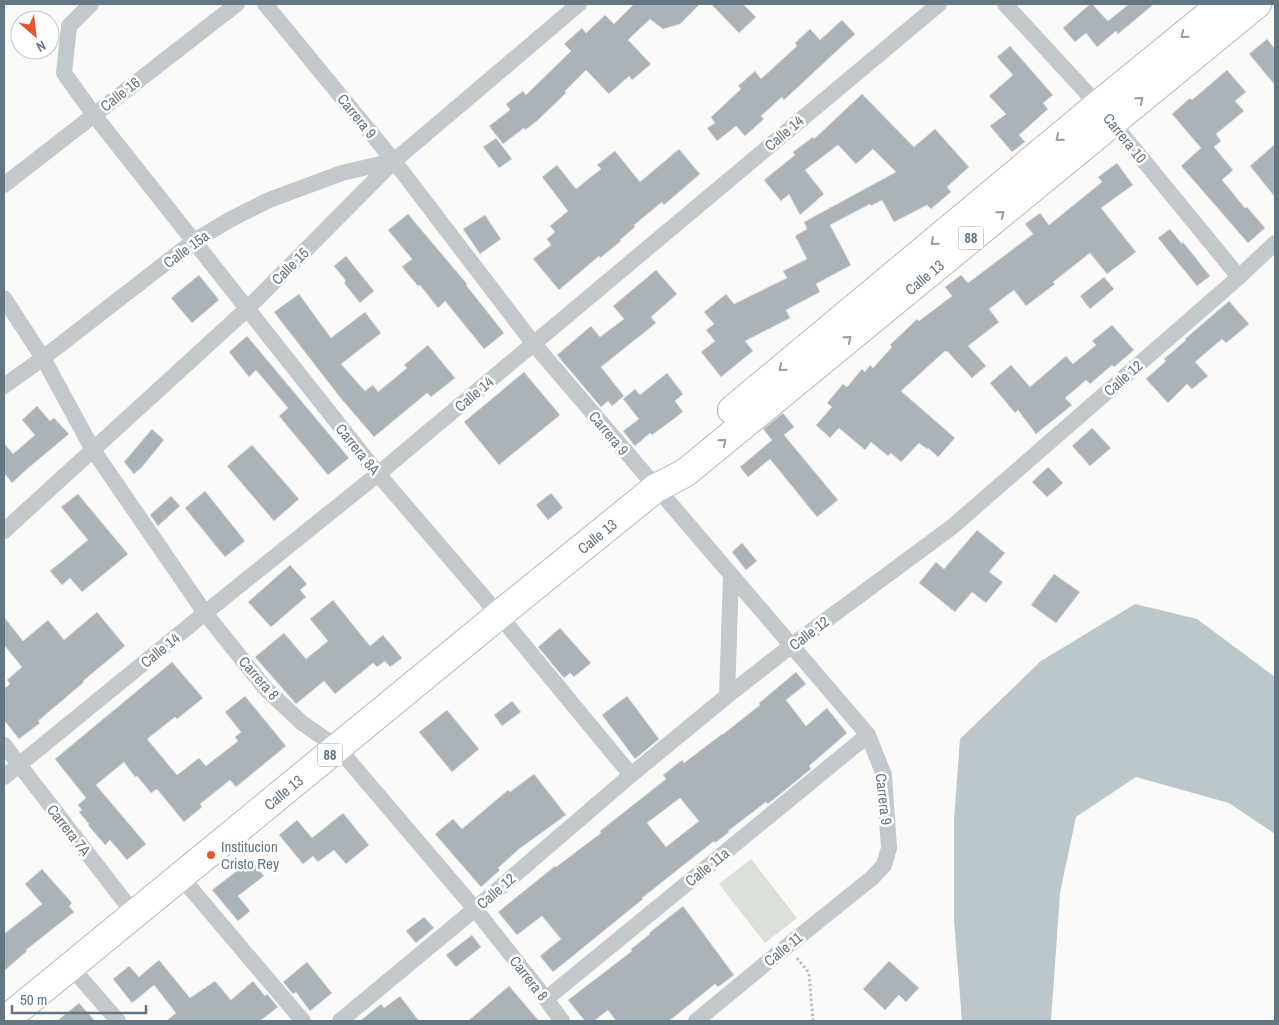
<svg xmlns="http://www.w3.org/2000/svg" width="1279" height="1025" viewBox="0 0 1279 1025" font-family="'Archivo Narrow',sans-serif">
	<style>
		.green { fill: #dadfd7 }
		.water { fill: #bbc7cb }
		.building { fill: #aab3b9; stroke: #dcdcda; fill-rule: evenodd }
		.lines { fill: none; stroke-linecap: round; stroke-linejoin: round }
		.trunk-casing { stroke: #b4b9bd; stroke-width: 30 }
		.path { stroke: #bbbfc2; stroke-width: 3; stroke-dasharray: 2.5 2.5; stroke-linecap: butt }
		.minor { stroke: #c3c8cc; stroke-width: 16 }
		.trunk { stroke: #fff; stroke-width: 28 }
		.oneway { stroke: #939fa8 }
		.poi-dot { fill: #e4572e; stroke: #fff; stroke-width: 2 }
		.labels { text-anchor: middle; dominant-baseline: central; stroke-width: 5; stroke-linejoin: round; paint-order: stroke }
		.shield { fill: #fff; stroke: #939fa8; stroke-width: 1 }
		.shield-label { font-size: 14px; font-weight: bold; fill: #657683 }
		.street-label { font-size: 15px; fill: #657683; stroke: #fff }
		.poi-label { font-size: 15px; fill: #657683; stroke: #fff; text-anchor: start }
	</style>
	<rect width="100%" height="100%" fill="#fafaf8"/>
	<path class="green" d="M751 859 797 918 765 943 719 884Z"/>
	<path class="water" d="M1135 604 1197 619 1275 677V834L1229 803 1136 777 1076 817 1060 893 1051 1021H962L954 920V820L960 739 1041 661Z"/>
	<path class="building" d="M631 4H700L680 24 663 29 650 19 628 40 651 64 632 80 629 76 609 94 586 70 565 91 566 93 538 120 525 130 524 128 503 144 489 126 510 110 506 104 523 91 526 95 571 51 564 44 582 28 586 33 605 15 614 24 633 5Z
		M711 4H743L756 17 739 33Z
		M1090 4H1092L1108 21 1129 4H1154L1118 34 1116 31 1097 47 1086 33 1075 42 1063 28Z
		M842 20 855 34 784 100 782 97 761 116 764 119 745 136 736 126 717 141 707 128 715 123 711 117 741 89 738 86 755 71 761 79 797 46 795 43 810 29 820 40Z
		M1267 39 1275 49V85L1249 54Z
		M1010 46 1053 95 1043 103 1048 109 1019 135 1025 142 1012 152 990 126 1006 114 989 96 1013 75 997 57Z
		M1227 70 1246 92 1235 101 1244 111 1216 134 1221 141 1214 147 1233 170 1222 180 1245 208 1247 207 1265 228 1248 243 1181 166 1201 148 1172 114 1190 98 1192 100Z
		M862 94 914 147 935 129 969 167 947 187 951 192 931 209 927 205 894 222 882 200 871 206 870 204 830 225 851 265 816 284 820 292 786 310 790 318 745 341 753 351 721 377 701 352 715 341 706 330 714 324 704 312 726 294 734 304 787 278 783 271 807 259 795 236 807 229 804 222 896 172 873 149 856 164 838 145 805 170 824 194 800 215 789 194 781 201 764 180 795 155 793 152 813 137 814 139Z
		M496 138 512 159 499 168 483 147Z
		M1275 144V197L1250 166Z
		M679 149 700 174 664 205 662 202 634 225 635 227 620 240 621 241 600 258 599 256 559 290 533 259 551 245 547 239 555 232 550 226 568 211 542 177 557 165 576 189 601 169 597 165 615 151 640 182Z
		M1117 163 1133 185 1101 208 1136 252 1107 274 1090 253 1053 282 1055 284 1026 306 1014 290 989 309 999 322 968 346 986 366 972 378 947 351 946 352 945 351 901 391 955 438 938 457 928 448 927 449 919 443 901 462 891 453 888 456 871 442 865 450 839 428 830 438 816 425 832 407 827 403 843 384 847 387 862 369 865 372 870 365 873 368 892 347 890 345 917 319 919 321 952 296 945 287 961 275 968 283 1033 234 1025 224 1040 213 1049 225 1102 182 1098 177Z
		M408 214 467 284 466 285 504 333 484 349 445 301 438 308 420 285 418 286 402 267 412 259 388 230Z
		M485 215 501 239 480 254 463 229Z
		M1170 229 1182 244 1183 242 1210 276 1197 286 1158 238Z
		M346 256 374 291 360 303 344 283 346 281 334 266Z
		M656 270 677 294 651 317 656 323 601 367 624 396 612 406 608 401 601 407 557 355 591 326 600 337 624 319 613 306Z
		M199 275 219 300 192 323 171 298Z
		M1104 277 1114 289 1090 309 1080 296Z
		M299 294 331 338 365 312 381 333 341 364 365 391 373 385 378 392 407 368 404 365 428 345 455 378 431 397 427 393 374 437 339 396 274 312Z
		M1229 301 1249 324 1226 343 1222 339 1195 362 1208 376 1192 389 1187 384 1168 403 1146 379 1166 361 1164 359 1186 340 1185 339Z
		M1112 325 1134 350 1114 367 1112 365 1090 384 1086 380 1065 398 1072 405 1036 434 1018 410 1015 413 990 383 1011 365 1030 387 1066 356 1073 364 1096 345 1092 341Z
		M247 336 349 458 328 475 279 416 288 408 256 370 249 377 229 352Z
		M524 372 560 415 499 465 464 422Z
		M667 373 683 394 675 401 683 412 652 435 650 433 635 446 623 431 639 419 623 399 635 389 640 395Z
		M37 406 50 421 54 418 69 434 27 469 12 483 4 473V443L13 454 35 435 22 420Z
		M783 413 794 427 784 435 838 500 817 517 770 459 748 477 740 467 772 440 763 429Z
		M1092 428 1111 448 1090 466 1072 446Z
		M152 429 164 440 142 467 134 474 124 462Z
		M252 445 299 499 274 521 227 466Z
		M1048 467 1063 483 1047 497 1032 482Z
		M205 491 245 541 225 557 185 508Z
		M551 493 563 508 548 520 536 505Z
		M78 494 128 554 82 592 70 578 62 585 50 571 88 540 61 507Z
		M171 496 180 506 158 526 150 515Z
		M977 530 1005 553 989 572 1003 582 986 603 972 592 955 612 919 583 936 562 944 569Z
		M742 543 757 561 746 570 732 552Z
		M290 565 307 584 300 590 306 597 271 627 248 602Z
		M1054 574 1080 592 1056 623 1031 605Z
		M333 600 370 646 383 635 402 658 390 667 385 661 377 667 373 663 335 694 324 681 296 704 255 657 284 633 306 659 328 641 310 619Z
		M97 612 125 646 83 681 84 682 38 721 40 723 19 739 4 720V689L10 684 7 680 22 667 4 645V617L23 641 48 620 64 640Z
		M560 628 591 663 574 677 570 673 564 678 538 647Z
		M172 662 203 698 177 719 175 717 147 739 177 775 199 758 206 766 238 741 235 737 241 732 225 712 245 696 286 746 236 787 230 780 200 804 202 807 184 822 157 789 151 793 137 776 135 777 124 762 96 785 146 844 127 860 110 840 105 845 88 825 89 824 79 812 82 810 78 805 86 798 55 759Z
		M796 672 806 684 786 700 806 726 827 708 847 733 809 766 811 769 768 804 766 802 728 831 729 832 715 843 714 841 642 898 643 899 553 972 540 956 561 939 542 916 517 935 498 912 555 866 556 867 601 833 600 831 666 779 663 775 682 760 684 763 722 734V735L760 705 759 703ZM680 798 699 821 666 847 647 823Z
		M627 696 659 739 635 759 602 715Z
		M512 701 521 712 502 726 494 715Z
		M447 710 479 749 452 772 419 732Z
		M534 774 566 815 519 849 498 868 500 870 481 887 435 834 453 819 462 829 508 790 510 792Z
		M343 813 369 845 346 864 334 850 318 862 313 856 303 864 279 835 297 820 312 838Z
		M251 860 264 876 238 896 250 911 238 921 212 890Z
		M42 869 72 903 69 906 74 912 26 950 27 951 4 971V934L42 904 25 884Z
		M683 906 734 975 718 987 715 984 669 1021H616L608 1010 594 1021H585L568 1000 632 951 631 949 650 934 649 933Z
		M424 917 434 928 416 943 406 931Z
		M472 935 481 947 456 967 446 955Z
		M159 960 190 998 215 981 231 1000 253 981 265 996 267 994 278 1007 260 1021H166L176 1013 154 985 132 1003 113 979 129 966 139 977Z
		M889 961 919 988 906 1002 899 995 885 1010 863 989Z
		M307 962 332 993 310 1011 296 992 293 994 283 982Z
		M509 986 539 1021H468Z
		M400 996 419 1021H360L381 1004 384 1008Z
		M79 1003 95 1021H57Z"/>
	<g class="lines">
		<g class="trunk-casing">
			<g id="trunk">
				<path d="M732 410 1098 105 1222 4"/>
				<path id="s1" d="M4 1021 499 615 656 488 685 473 1257 4"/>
			</g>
		</g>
		<path class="path" d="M797 958 809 973 813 1021"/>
		<path class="minor" d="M91 4 69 26 64 73 94 115 378 474 499 615 631 775
			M265 4 394 161 533 343 868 735 884 775 889 848 884 865 872 878 771 959 696 1021
			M1005 4 1098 105 1239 277
			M4 185 237 4
			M4 298 43 358 93 450 205 613 265 688 302 723 338 748 475 909 546 999 562 1021
			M4 386 43 358 194 241 233 218 269 200 342 173 393 161
			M4 531 247 309 394 161 579 4
			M727 696 731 576
			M4 745 135 915
			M4 777 205 613 378 474 939 4
			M181 877 303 1021
			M71 967 118 1021
			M546 999 868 735
			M340 1021 475 909 631 775 727 696 791 646 952 527 1239 277 1275 243"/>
		<use href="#trunk" class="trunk"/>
	</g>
	<defs><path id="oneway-chevron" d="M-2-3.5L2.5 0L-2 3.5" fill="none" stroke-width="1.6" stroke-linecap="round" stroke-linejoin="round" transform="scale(1.25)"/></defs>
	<g class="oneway">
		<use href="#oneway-chevron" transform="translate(1184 35) rotate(141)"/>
		<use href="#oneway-chevron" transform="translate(1140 100) rotate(-39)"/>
		<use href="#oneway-chevron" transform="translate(1059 138) rotate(140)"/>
		<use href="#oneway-chevron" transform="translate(1001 214) rotate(-39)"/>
		<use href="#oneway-chevron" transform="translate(934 242) rotate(140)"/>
		<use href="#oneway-chevron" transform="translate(848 339) rotate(-39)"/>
		<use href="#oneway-chevron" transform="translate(782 368) rotate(140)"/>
		<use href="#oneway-chevron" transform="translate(723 442) rotate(-39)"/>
	</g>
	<circle class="poi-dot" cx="211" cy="855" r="5"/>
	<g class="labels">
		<g class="shield">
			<rect x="958.5" y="226.5" width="25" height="23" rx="4"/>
			<rect x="317.5" y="743.5" width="25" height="23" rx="4"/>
		</g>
		<g class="shield-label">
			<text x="971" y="238">88</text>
			<text x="330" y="755">88</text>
		</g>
		<g class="street-label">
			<text transform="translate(120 94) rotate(-38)">Calle 16</text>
			<text transform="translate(357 116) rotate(51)">Carrera 9</text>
			<text transform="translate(784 133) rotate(-40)">Calle 14</text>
			<text transform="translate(1125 138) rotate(51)">Carrera 10</text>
			<text transform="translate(186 249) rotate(-36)">Calle 15a</text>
			<text transform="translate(290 266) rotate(-45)">Calle 15</text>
			<text stroke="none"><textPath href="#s1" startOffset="1184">Calle 13</textPath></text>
			<text transform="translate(1123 378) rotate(-41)">Calle 12</text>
			<text transform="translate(474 394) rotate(-40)">Calle 14</text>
			<text transform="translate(609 433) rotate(50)">Carrera 9</text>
			<text transform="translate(358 449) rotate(51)">Carrera 8A</text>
			<text stroke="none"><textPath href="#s1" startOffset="766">Calle 13</textPath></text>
			<text transform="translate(809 633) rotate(-37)">Calle 12</text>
			<text transform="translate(160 650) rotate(-39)">Calle 14</text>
			<text transform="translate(259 678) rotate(49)">Carrera 8</text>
			<text stroke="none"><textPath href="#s1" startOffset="361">Calle 13</textPath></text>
			<text transform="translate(884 799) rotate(83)">Carrera 9</text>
			<text transform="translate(69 830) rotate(52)">Carrera 7A</text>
			<text transform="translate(707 867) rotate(-39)">Calle 11a</text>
			<text transform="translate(496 891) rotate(-41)">Calle 12</text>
			<text transform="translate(783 949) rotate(-39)">Calle 11</text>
			<text transform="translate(529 978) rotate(52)">Carrera 8</text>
		</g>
		<g class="poi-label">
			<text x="221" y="846">Institucion<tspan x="221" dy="17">Cristo Rey</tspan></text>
		</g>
	</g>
	<rect width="1279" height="1025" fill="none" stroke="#657683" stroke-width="10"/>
	<g transform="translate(35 35) rotate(152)"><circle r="24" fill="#ffffff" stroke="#c1c8cd"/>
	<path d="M0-4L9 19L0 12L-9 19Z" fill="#e4572e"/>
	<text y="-8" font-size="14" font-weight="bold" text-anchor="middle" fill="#657683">N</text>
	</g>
	<path d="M12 1005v8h134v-8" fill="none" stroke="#657683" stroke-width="2.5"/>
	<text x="20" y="1005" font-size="15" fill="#657683" stroke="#ffffff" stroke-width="4" paint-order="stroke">50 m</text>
</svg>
